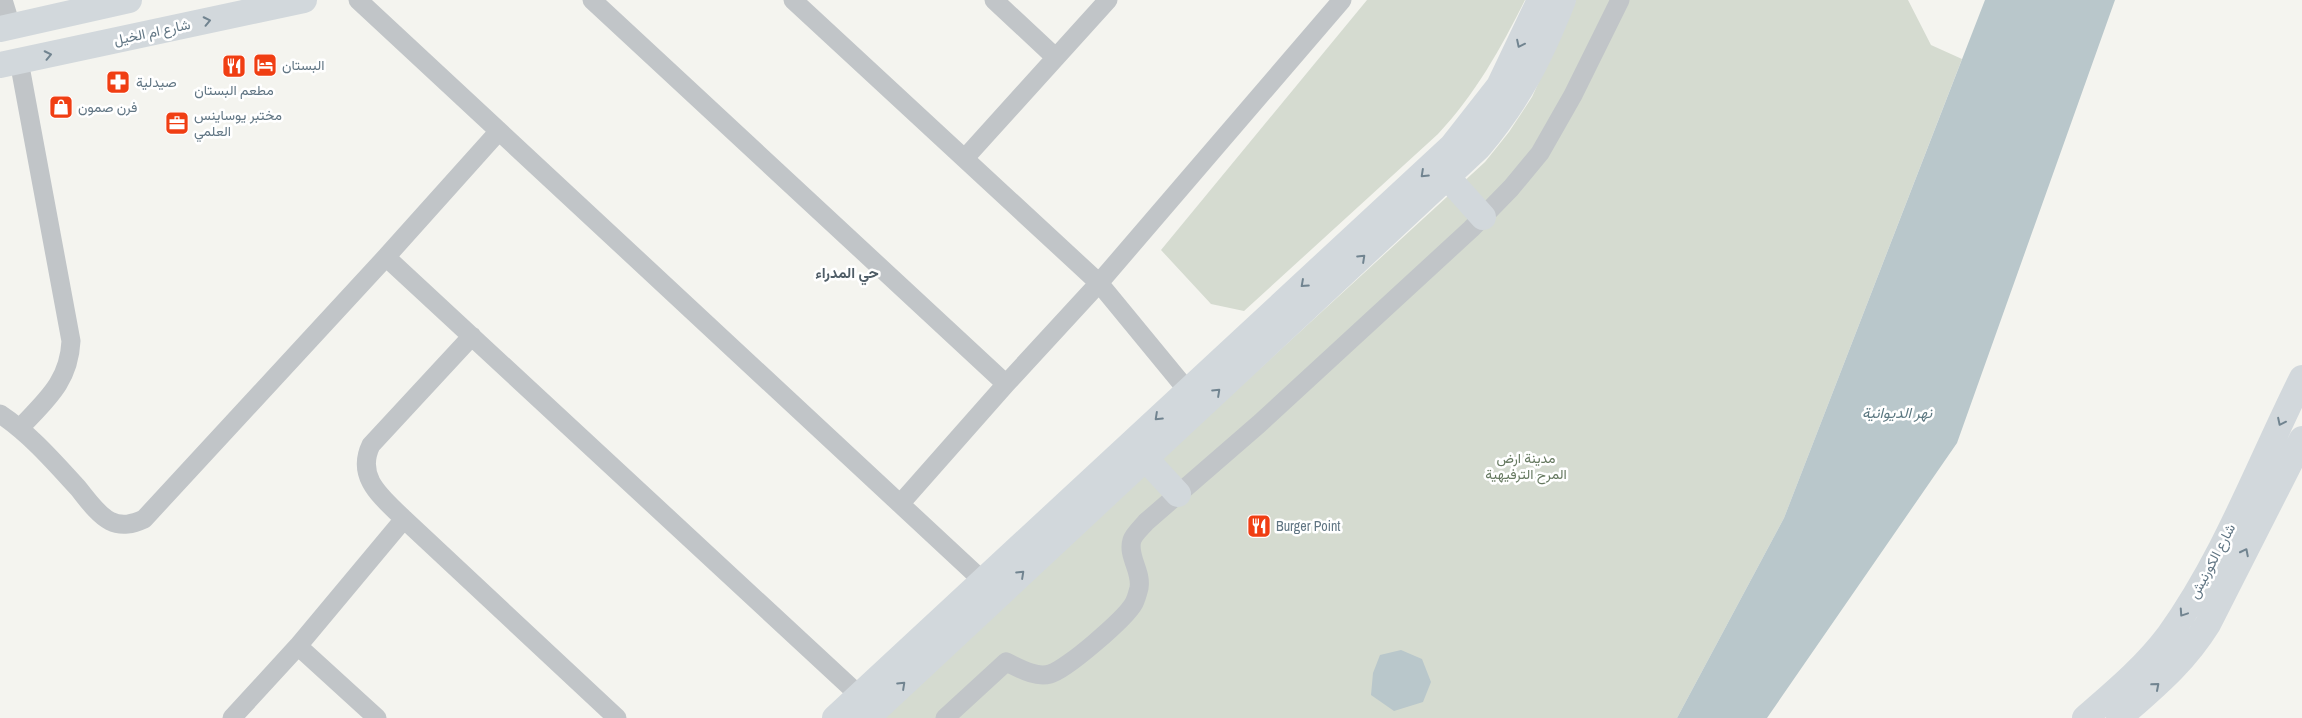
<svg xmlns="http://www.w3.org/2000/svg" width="2302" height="718" viewBox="0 0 2302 718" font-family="'Archivo Narrow',Vazirmatn,sans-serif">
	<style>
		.green { fill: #d5dbd0 }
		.water { fill: #b9c7cb }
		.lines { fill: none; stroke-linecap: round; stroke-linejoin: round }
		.street { stroke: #c1c5c8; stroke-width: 19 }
		.secondary { stroke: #d2d8dc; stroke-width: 26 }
		.oneway { stroke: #718490 }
		.labels { text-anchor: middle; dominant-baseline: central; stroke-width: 5; stroke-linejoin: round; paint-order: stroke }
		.street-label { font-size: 14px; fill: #607583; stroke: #fff }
		.poi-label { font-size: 14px; fill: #607583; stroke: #fff; text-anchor: start }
		.park-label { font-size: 14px; fill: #667960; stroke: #fff }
		.neighbourhood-label { font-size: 15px; font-weight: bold; fill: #4f5d67; stroke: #fff }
		.water-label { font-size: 15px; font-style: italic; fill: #5c7881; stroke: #fff }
	</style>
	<rect width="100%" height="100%" fill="#f4f4ef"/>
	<path class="green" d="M1367 0H1525C1501 48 1475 95 1438 134L1244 311 1211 304 1161 250Z
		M1576 0H1908L1931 45 1962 59 1784 518 1677 718H884L1145 474 1485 162 1509 132 1532 97Z"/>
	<path class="water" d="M1985 0H2115L1957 443 1767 718H1677L1784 518Z
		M1401 650 1422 659 1431 682 1423 702 1394 711 1371 695 1373 673 1380 655Z"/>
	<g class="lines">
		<path class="street" d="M3 0 11 26
			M358 0 983 581
			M592 0 1006 384
			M793 0 1099 283 1187 390
			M994 0 1055 57
			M19 61 71 341C69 382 46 400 20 428
			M965 158 1108 0
			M386 257 860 696
			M472 336 371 445C355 478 383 498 404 519L617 718
			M0 414C30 434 54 462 78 488 87 499 98 515 110 521 122 527 133 524 144 519L386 257 499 131
			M900 504 1006 384 1099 283 1342 0
			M298 646 377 718
			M232 718 298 646 404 519
			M945 718 1006 662C1019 668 1035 678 1050 674 1066 670 1126 618 1134 603 1136 599 1138 592 1139 588 1142 571 1127 556 1132 540 1134 534 1142 527 1146 522L1259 424 1471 229 1511 188 1540 153 1573 95 1620 0"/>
		<path class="secondary" d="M0 29 129 0
			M0 65 304 0
			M1448 178 1483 217
			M1145 458 1178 494
			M835 718 1452 146 1499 86 1540 0
			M867 718 1479 147C1519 99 1540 58 1563 0
			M2085 718C2115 692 2145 667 2169 635 2225 557 2259 464 2302 378
			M2119 718C2154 687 2183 664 2208 624L2302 439"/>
	</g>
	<defs><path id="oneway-chevron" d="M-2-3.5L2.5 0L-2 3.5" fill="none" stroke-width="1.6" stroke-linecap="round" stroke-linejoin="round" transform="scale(1.25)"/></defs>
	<g class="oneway">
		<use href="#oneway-chevron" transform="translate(207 21) rotate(-12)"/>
		<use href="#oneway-chevron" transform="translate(1520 44) rotate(116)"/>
		<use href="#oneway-chevron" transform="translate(48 55) rotate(-12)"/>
		<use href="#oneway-chevron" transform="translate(1424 174) rotate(137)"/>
		<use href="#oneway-chevron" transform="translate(1362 258) rotate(-43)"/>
		<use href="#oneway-chevron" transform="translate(1304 284) rotate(138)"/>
		<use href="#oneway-chevron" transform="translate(1217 392) rotate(-43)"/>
		<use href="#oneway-chevron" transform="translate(1158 417) rotate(137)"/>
		<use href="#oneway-chevron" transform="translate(2281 422) rotate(116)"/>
		<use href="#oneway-chevron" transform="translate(2245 552) rotate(-63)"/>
		<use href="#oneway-chevron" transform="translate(1021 574) rotate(-43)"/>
		<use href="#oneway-chevron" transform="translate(2183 613) rotate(124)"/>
		<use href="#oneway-chevron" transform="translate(902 685) rotate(-43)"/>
		<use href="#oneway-chevron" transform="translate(2156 686) rotate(-41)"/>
	</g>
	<defs>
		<g id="hotel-square" transform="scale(1.25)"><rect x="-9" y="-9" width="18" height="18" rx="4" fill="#f03e13" stroke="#fff"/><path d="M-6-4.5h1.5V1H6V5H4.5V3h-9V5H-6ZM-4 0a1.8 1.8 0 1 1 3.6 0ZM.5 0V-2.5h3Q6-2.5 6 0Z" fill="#fff"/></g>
		<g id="restaurant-square" transform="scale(1.25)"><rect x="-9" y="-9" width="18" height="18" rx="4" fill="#f03e13" stroke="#fff"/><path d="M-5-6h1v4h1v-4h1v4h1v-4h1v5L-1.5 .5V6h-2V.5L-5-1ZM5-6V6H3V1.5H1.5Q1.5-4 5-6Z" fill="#fff"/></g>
		<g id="pharmacy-square" transform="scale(1.25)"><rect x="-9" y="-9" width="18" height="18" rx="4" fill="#f03e13" stroke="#fff"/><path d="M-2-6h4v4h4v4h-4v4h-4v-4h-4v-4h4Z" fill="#fff"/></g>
		<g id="shop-square" transform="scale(1.25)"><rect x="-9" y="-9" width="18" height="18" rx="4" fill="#f03e13" stroke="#fff"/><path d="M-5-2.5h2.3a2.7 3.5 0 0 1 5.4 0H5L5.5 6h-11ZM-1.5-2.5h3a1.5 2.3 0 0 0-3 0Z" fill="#fff"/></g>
		<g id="office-square" transform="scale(1.25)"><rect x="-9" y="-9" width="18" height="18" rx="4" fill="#f03e13" stroke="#fff"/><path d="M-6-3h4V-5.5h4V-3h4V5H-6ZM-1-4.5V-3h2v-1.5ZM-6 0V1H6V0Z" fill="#fff"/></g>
	</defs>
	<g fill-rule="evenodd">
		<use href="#hotel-square" x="265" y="65"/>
		<use href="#restaurant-square" x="234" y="66"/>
		<use href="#pharmacy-square" x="118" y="82"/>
		<use href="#shop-square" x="61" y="107"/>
		<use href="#office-square" x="177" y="123"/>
		<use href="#restaurant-square" x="1259" y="526"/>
	</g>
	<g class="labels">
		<g class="street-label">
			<text transform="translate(152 32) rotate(-12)">شارع ام الخيل</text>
			<text transform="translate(2212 561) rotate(-62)">شارع الكورنيش</text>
		</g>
		<g class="poi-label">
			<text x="282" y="65">البستان</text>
			<text x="136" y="82">صيدلية</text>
			<text x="234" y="90" text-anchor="middle">مطعم البستان</text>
			<text x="78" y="107">فرن صمون</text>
			<text x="194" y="115">مختبر يوساينس<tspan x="194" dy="16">العلمي</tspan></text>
			<text x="1276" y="526">Burger Point</text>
		</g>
		<g class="park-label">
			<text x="1526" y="458">مدينة ارض<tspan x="1526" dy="16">المرح الترفيهية</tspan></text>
		</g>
		<g class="neighbourhood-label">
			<text x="847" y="272">حي المدراء</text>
		</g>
		<g class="water-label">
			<text x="1897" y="412">نهر الديوانية</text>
		</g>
	</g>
</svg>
